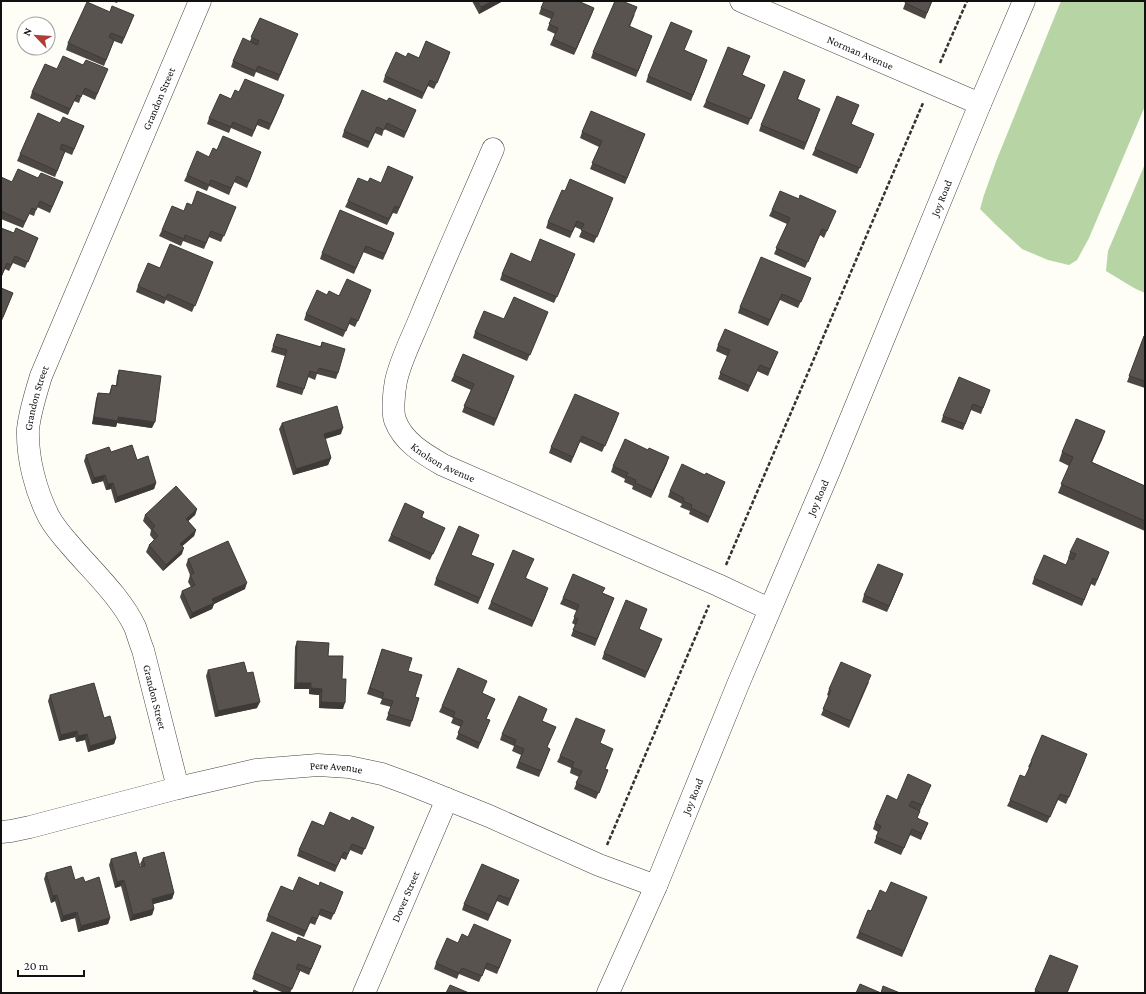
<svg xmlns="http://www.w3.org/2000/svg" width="1146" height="994" viewBox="0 0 1146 994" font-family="'Crimson Pro',serif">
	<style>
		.forest { fill: #b6d4a4 }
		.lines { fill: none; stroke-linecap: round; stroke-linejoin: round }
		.minor-casing { stroke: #444; stroke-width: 23 }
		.path { stroke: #333; stroke-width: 2.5; stroke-dasharray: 4 2; stroke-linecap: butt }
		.minor { stroke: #fff; stroke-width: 22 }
		.wall { fill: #4c4743 }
		.shaded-wall { fill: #3e3a37 }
		.building { fill: #58534e; stroke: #3e3a37 }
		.labels { text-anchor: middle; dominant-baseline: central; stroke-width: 4; stroke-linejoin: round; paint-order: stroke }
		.street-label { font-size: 11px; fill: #111; stroke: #fff }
	</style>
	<rect width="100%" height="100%" fill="#fefdf6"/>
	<path class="forest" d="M1061 1H1145V106L1089 238 1077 260 1069 265 1048 260 1022 249 996 225 980 209 984 195 997 159Z
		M1145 164V293L1134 288 1106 271 1108 251Z"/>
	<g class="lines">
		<g class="minor-casing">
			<g id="minor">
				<path id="s1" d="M741 1 980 104"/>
				<path id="s2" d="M493 149C469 205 444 260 421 316 413 336 400 361 396 381 394 391 392 411 395 420 403 442 424 454 443 465L718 585 769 609"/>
				<path id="s3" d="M178 788 143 650C140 643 138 635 135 627 120 596 93 572 71 546 63 537 55 528 49 517 36 492 27 458 28 429 30 411 36 393 41 376L200 1"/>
				<path id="s4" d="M1 832 11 831 30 827 178 788 256 770 318 765 349 767 382 774 412 785 489 816 599 865 656 886"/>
				<path id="s5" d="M364 993 447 799"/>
				<path id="s6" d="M608 993 656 886 739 682 830 469 980 104 1024 1"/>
			</g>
		</g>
		<path class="path" d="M940 63 967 1
			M726 565 923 103
			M607 845 709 605"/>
		<use href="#minor" class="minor"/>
	</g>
	<path class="wall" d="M111 1H118L117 3Z
		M472 1H503L479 14Z
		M906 1H932L925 19 903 9Z
		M541 8H594L574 55 550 45 555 34 547 30 551 19 539 14Z
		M110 12 134 15 122 44 114 41 104 66 66 50 68 43Z
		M635 14 630 26 650 42 636 77 591 58 593 52Z
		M260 18 295 40 278 81 256 72 254 77 231 67 233 61 250 41Z
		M685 50 705 66 691 101 646 82 648 76Z
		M450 52 434 89 428 86 422 99 383 82 385 76 406 57 419 58Z
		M750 56 742 75 765 85 748 125 703 107 706 101Z
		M57 69 105 75 95 100 82 94 79 103 74 101 68 115 30 98 32 92Z
		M805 80 798 99 818 115 804 150 759 131 761 125Z
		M239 92 282 101 269 130 257 125 252 137 231 128 229 133 207 124 209 118Z
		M387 101 416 110 404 138 384 129 382 136 375 133 368 148 342 137 344 131Z
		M857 111 851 124 872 140 857 174 812 155 815 149Z
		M60 123 84 126 72 155 65 152 55 177 17 161 20 154Z
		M582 132 645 134 625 184 590 169 599 147 580 138Z
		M217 150 261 152 247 188 234 182 229 195 209 186 207 191 184 181 187 175Z
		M1 177 12 182 38 178 63 182 50 213 37 207 34 216 29 214 23 228 1 219Z
		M413 177 397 214 393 213 387 225 345 207 348 201 368 182 381 183Z
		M565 191 611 204 594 243 579 237 582 230 575 227 570 238 546 228 548 222Z
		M799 199 833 217 824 238 820 235 805 268 774 254 787 224 769 216 772 210Z
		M192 205 236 207 221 242 209 237 204 249 183 241 181 246 159 236 162 230Z
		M1 228 14 233 38 238 25 268 13 263 9 271 5 269 1 278Z
		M392 239 383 260 363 252 354 274 320 259 322 253Z
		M573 260 554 303 500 280 502 274 531 262Z
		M160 268H210L192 312 166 300 164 304 136 292 138 286Z
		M811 278 798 308 780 300 768 326 738 313 740 307Z
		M1 288 13 293 1 323Z
		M327 295 369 296 355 327 349 324 343 337 304 320 306 314Z
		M548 312 527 361 473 338 475 332 504 319Z
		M277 334 320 347 322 342 338 373 336 379 317 374 315 380 308 377 302 395 276 387 285 356 271 352Z
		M1144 336H1145V388L1127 382Z
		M718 345 778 352 768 376 757 371 748 392 718 379 727 356 716 351Z
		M119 370 152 428 117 423 116 427 92 424 96 399 98 393 109 394 112 385H116L117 376Z
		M454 375 512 382 494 426 462 412 471 390 451 381Z
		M990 390 981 414 971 410 963 430 941 422 943 416Z
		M617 419 602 452 580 442 571 463 549 453 551 447Z
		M282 423 341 434 325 439 331 458 328 465 293 475 279 429Z
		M1105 431 1092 462 1145 486V531L1058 493 1069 466 1059 461 1062 452Z
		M111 452 137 460 156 483 154 489 115 503 111 489 106 490 103 481 92 484 84 461 86 455Z
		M667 463 651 498 632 489 633 486 624 482 625 479 611 472 613 466Z
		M705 475 725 482 708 523 689 514 690 511 680 507 682 504 668 497 670 491Z
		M197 509 195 515 188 521 196 530 194 536 182 546V554L163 571 146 552 149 545 154 540 150 535 151 530 143 521 145 515Z
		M424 512 422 518 442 534 430 560 388 541 391 535Z
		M479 535 471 555 494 564 478 604 434 585 436 579Z
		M1070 552H1109L1095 586 1091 584 1082 606 1032 584 1034 578 1066 565 1073 560 1068 558Z
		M188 559 245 589 214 604 212 609 190 619 180 597 182 591 191 587 188 582 190 575 186 565Z
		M531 565 526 578 546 594 532 627 488 609 491 602Z
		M903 574 887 612 862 602 864 595Z
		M603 593 614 598 595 646 571 636 575 625 572 623 577 611 560 604 563 598Z
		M647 609 639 629 660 645 645 678 602 659 604 653Z
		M297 641 328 656 342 679 343 709 319 708V695L309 694V689H294L295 647Z
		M380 655 408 671 415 697 419 698 410 727 386 720 391 707 380 704 382 699 367 694Z
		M208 670 247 673 257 708 215 717 206 676Z
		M869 682 849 728 821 715 829 696 827 695 829 689Z
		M482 693 495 699 486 719 490 720 478 749 456 739 461 727 451 723 453 718 439 712 442 706Z
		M50 695 104 718 116 738 114 744 88 752 85 740 76 742 75 737 59 741 48 701Z
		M542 721 556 727 547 747 550 749 539 777 516 768 521 755 512 751 514 746 500 740 502 734Z
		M600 743 611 755 605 769 608 770 596 799 574 789 579 777 570 773 571 768 557 762 560 756Z
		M1085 760 1066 804 1058 800 1047 823 1007 806 1010 800 1025 777 1030 768 1028 767 1031 761Z
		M931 785 917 818 928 823 921 840 910 835 901 855 874 843 878 832 873 829 875 823 897 800Z
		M350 821 374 827 362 855 350 850 346 860 341 858 335 872 297 856 299 850 324 826Z
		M143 858 174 893 172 899 153 904 154 909 152 915 130 921 121 886 115 888 109 865 111 859 140 867H141L140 864Z
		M46 873 85 882 110 918 108 924 78 932 75 918 61 922 55 901 51 903 44 879Z
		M519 880 508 906 497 901 488 921 462 910 464 904Z
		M293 891 341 898 331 920 319 915 315 925 310 923 304 937 266 921 268 915Z
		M886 893 927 897 902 957 856 938 859 932 871 911Z
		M468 937 511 940 497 974 485 969 479 982 459 974 457 979 434 969 436 963 458 943Z
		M296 942 321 946 309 975 300 971 290 993H284L252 979 254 973Z
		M1050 955 1067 993H1034Z"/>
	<path class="shaded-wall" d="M493 1H503L479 14 481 7Z
		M594 8 592 14 574 55 576 49Z
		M450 52 448 59 434 89 437 83Z
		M94 417H118L155 422 152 428 117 423 116 427 92 424Z
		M343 428 341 434 321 440 324 434Z
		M1105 431 1102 440 1088 471 1091 462Z
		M669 457 667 463 651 498 653 491Z
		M331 458 328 465 293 475 296 469Z
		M105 475 103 481 92 484 94 478Z
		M113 483 111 489 106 490 108 484Z
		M156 483 154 489 115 503 117 497Z
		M197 509 195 515 184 525 186 519Z
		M196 530 194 536 178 550 180 544Z
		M184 548 182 554 163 571 166 565Z
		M903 574 901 580 887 612 889 606Z
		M247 583 245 589 214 604 212 609 190 619 192 613 212 599Z
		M296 683H311L309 689H294Z
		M311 688 322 689 319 695 309 694Z
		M260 702 257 708 215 717 218 711Z
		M321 702 345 703 343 709 319 708Z
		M77 731 75 737 59 741 61 735Z
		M87 734 85 740 76 742 78 736Z
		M116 738 114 744 88 752 90 746Z
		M124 880 121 886 115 888 117 882Z
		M174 893 172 899 150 905 152 899Z
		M57 895 55 901 51 903 53 896Z
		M154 909 152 915 130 921 133 915Z
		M77 912 75 918 61 922 63 916Z
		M110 918 108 924 78 932 81 926Z"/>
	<path class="building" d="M477 1H493L481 7Z
		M544 1H578L594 8 576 49 553 39 558 28 549 24 554 13 541 8Z
		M615 1H622L637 7 629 26 652 36 638 71 593 52Z
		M906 1H932L927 13 905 3Z
		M87 2 110 12 112 6 134 15 124 38 111 33 109 37 114 40 106 60 68 43Z
		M260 18 298 34 280 75 258 66 256 71 233 61 243 38 257 45 259 41 251 37Z
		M671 22 692 31 684 50 707 60 693 95 648 76Z
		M426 41 450 52 437 83 430 80 424 93 385 76 396 52 406 57 408 53 419 58Z
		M728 47 750 56 742 75 765 85 751 119 706 101Z
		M63 56 83 65 86 60 108 69 97 94 85 88 81 97 77 95 70 109 32 92 45 64 57 69Z
		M784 71 805 80 797 99 820 109 806 143 761 125Z
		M245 79 284 95 271 124 259 119 254 131 233 122 231 127 209 118 220 94 231 99 235 90 239 92Z
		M362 90 387 101 389 98 416 110 406 132 387 123 384 130 377 127 370 142 344 131Z
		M837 96 859 105 851 124 874 134 860 168 815 149Z
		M591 111 645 134 627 178 592 163 602 141 582 132Z
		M38 113 60 123 63 117 84 126 74 149 62 144 60 149 65 151 57 171 20 154Z
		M223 136 261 152 249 182 237 176 231 188 211 180 209 185 187 175 197 151 209 157 213 148 217 150Z
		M388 166 413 177 399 208 395 206 389 219 348 201 358 178 368 182 370 178 381 183Z
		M18 169 38 178 41 173 63 182 52 207 40 201 36 210 32 208 25 222 1 211V177L12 182Z
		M570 179 613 198 597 237 581 230 584 224 577 221 572 232 548 222 562 190 565 191Z
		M197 191 236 207 224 236 211 231 206 243 185 235 184 239 162 230 172 206 184 211 187 203 192 205Z
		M780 191 799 199 800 195 836 211 827 231 822 229 808 262 776 248 790 218 772 210Z
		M340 210 394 233 385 254 366 246 356 268 322 253Z
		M1 228 14 233 16 228 38 238 28 262 15 256 11 265 7 263 1 277Z
		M540 239 575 254 557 297 502 274 511 253 531 262Z
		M170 244 213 262 195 306 168 294 166 298 138 286 148 263 160 268Z
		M761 257 811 278 801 302 782 294 770 320 740 307Z
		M347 279 371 290 358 321 351 318 346 331 306 314 317 290 327 295 329 291 339 296Z
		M1 288 13 293 3 317 1 316Z
		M514 297 548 312 530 355 475 332 484 311 504 319Z
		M725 329 778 352 770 369 760 365 750 386 720 373 730 350 718 345Z
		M277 334 321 347 322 342 345 349 338 373 319 368 317 373 310 371 304 389 278 381 287 350 273 346Z
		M1144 336H1145V381L1129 376Z
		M463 354 514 376 496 419 464 406 474 384 454 375Z
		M119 370 161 376 155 422 118 417V421L94 417 98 393 110 394 112 385 117 386Z
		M959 377 990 390 983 408 973 404 965 424 943 416Z
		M575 394 619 413 605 446 582 436 573 457 551 447Z
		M337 406 343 428 324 434 331 458 296 469 282 423Z
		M1076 419 1105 431 1091 462 1145 486V521L1061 484 1073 457 1062 452Z
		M625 439 648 450 649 448 669 457 653 491 635 483 636 480 626 476 628 473 613 466Z
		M132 445 137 460 148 456 156 483 117 497 113 483 108 484 105 475 94 478 86 455 109 447 111 452Z
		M682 464 705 475 706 473 725 482 710 517 691 508 692 505 683 501 684 498 670 491Z
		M176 486 197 509 186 519 196 530 180 544 184 548 166 565 149 545 158 536 152 529 155 526 145 515Z
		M405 503 424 512 421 517 445 528 433 554 391 535Z
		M459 526 479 535 471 555 494 564 480 598 436 579Z
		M1077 538 1109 552 1097 580 1093 578 1084 600 1034 578 1044 555 1066 565 1069 558 1073 560 1076 554 1070 552Z
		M228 541 247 583 212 599 214 603 192 613 182 591 195 585 190 575 194 573 188 559Z
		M513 550 534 559 525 578 548 588 534 621 491 602Z
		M878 564 903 574 889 606 864 595Z
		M573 574 605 588 602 593 614 598 597 639 573 630 578 619 574 617 579 605 563 598Z
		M626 600 647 609 639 629 662 639 647 672 604 653Z
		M297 641 329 643 328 656H343L342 679H346L345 703 321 702 322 689 311 688V683H296Z
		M382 649 412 658 408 671 422 675 415 697 419 698 412 721 388 714 393 701 382 698 384 693 370 688Z
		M244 662 247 673 253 672 260 702 218 711 208 670Z
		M841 662 871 675 851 721 823 709 831 690 829 689Z
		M458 668 487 681 482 693 495 699 486 719 490 720 480 743 458 733 463 721 453 717 455 712 442 706Z
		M94 683 104 718 110 716 116 738 90 746 87 734 78 736 77 731 61 735 50 695Z
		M519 696 547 709 542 721 556 727 547 747 550 749 541 771 519 762 524 749 514 745 516 740 502 734Z
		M576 718 605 730 600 743 613 749 605 769 608 770 599 793 576 783 582 771 572 767 574 762 560 756Z
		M1042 735 1087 754 1069 797 1060 794 1050 817 1010 800 1020 775 1025 777 1032 762 1031 761Z
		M908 774 931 785 922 805 912 801 909 806 920 811 917 818 928 823 923 834 912 829 904 848 876 837 881 826 875 823 887 795 897 800Z
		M330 812 350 821 352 817 374 827 365 849 352 844 348 854 344 852 337 866 299 850 312 821 324 826Z
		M136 852 140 867 145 866 143 858 164 852 174 893 152 899 154 909 133 915 124 880 117 882 111 859Z
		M482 864 519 880 510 899 499 895 490 915 464 904Z
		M71 866 75 880 83 877 85 882 99 877 110 918 81 926 77 912 63 916 57 895 53 896 46 873Z
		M299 877 319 886 320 882 343 892 334 914 321 909 317 919 312 917 306 931 268 915 281 886 293 891Z
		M891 882 927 897 904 951 859 932 868 910 871 911 880 890 886 893Z
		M474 924 511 940 499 968 487 963 482 976 462 968 459 973 436 963 447 938 458 943 462 934 468 937Z
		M272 932 296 942 298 937 321 946 311 969 298 964 296 969 300 970 292 989 254 973Z
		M1050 955 1078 966 1067 993H1042L1035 990Z
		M860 984 881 993 883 986 900 993H856Z
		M450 985 469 993H446Z
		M254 990 260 993H253Z"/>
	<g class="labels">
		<g class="street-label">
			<text stroke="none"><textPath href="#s1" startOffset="130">Norman Avenue</textPath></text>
			<text stroke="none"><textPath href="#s3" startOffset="754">Grandon Street</textPath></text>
			<text stroke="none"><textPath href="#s6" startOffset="862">Joy Road</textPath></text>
			<text stroke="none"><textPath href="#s3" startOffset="430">Grandon Street</textPath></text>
			<text stroke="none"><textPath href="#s2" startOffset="357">Knolson Avenue</textPath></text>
			<text stroke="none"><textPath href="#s6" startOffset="538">Joy Road</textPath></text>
			<text transform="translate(155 697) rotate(76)">Grandon Street</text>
			<text stroke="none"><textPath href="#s4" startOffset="343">Pere Avenue</textPath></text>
			<text stroke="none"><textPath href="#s6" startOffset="214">Joy Road</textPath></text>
			<text stroke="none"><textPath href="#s5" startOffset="105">Dover Street</textPath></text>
		</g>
	</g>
	<rect width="1146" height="994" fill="none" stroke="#111111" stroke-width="4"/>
	<g transform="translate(36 36) rotate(295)"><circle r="19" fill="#ffffff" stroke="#a0a0a0"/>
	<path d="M0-3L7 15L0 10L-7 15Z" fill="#b13d39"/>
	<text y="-6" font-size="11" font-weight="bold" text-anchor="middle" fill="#111111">N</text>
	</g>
	<path d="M18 970v6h66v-6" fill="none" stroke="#111111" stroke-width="2"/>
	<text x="24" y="970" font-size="12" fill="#111111" stroke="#ffffff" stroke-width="3" paint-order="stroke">20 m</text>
</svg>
